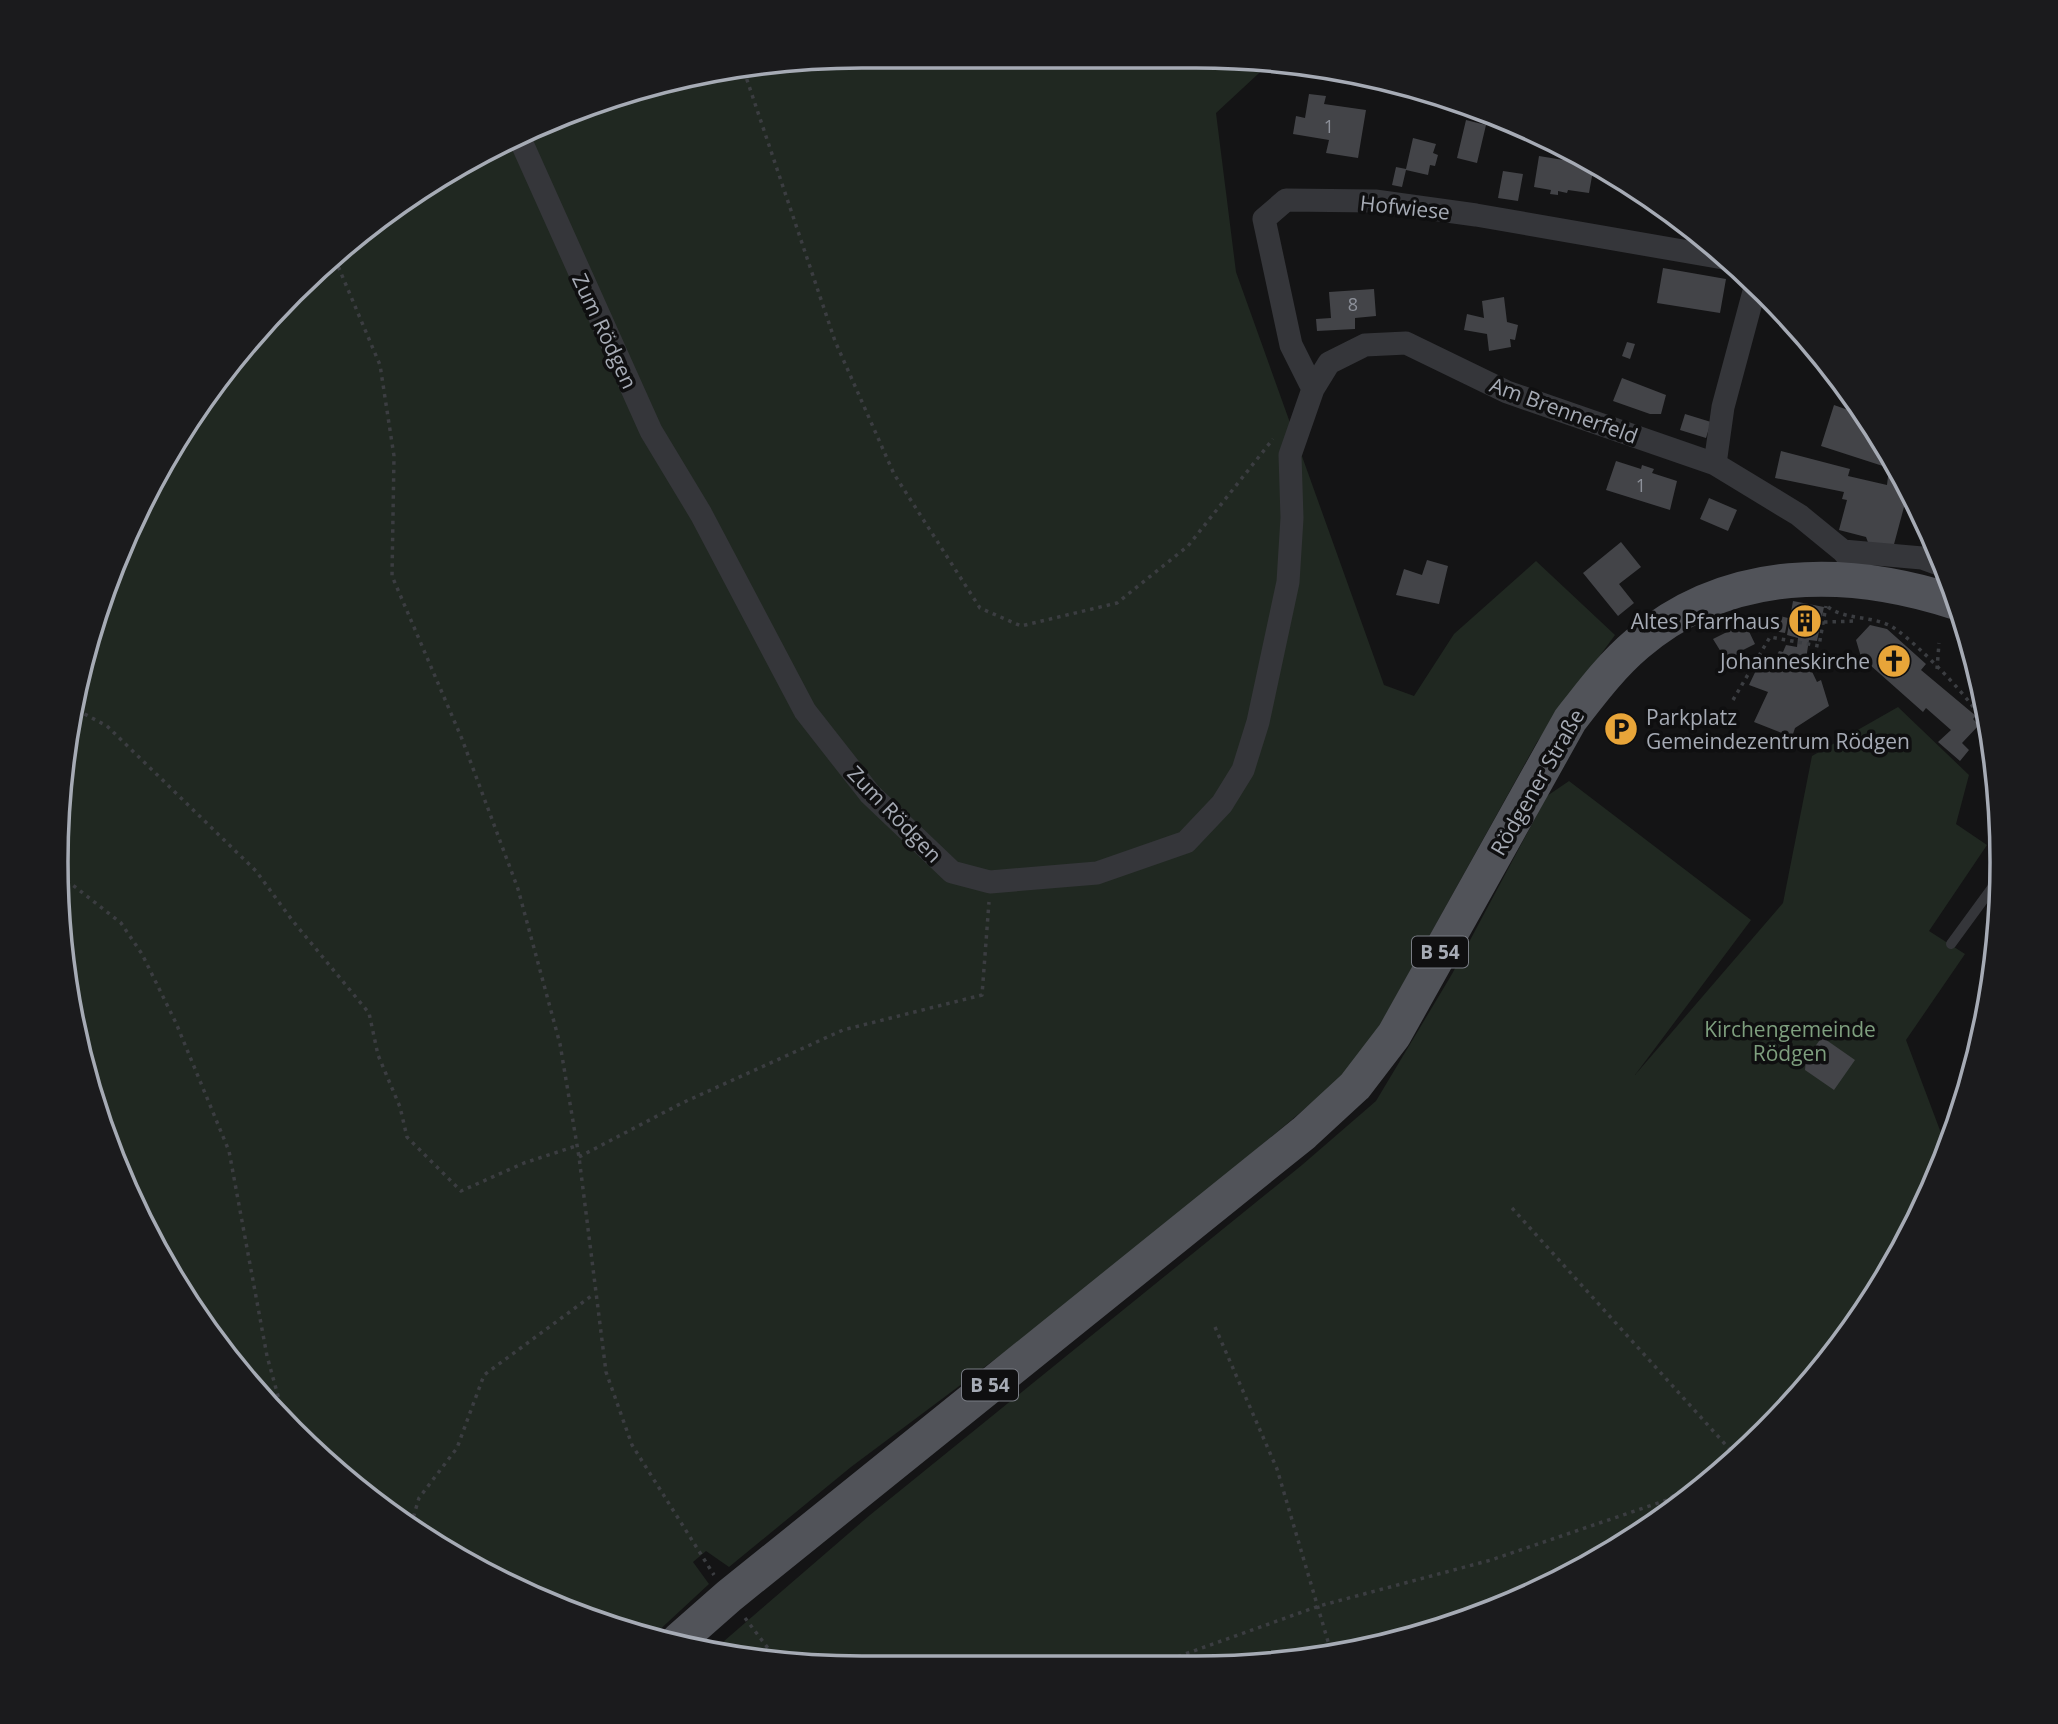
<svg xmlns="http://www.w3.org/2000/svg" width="2058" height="1724" viewBox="0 0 2058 1724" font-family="'Open Sans',sans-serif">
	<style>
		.green { fill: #202821 }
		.building { fill: #434448 }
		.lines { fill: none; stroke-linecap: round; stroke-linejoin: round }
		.path { stroke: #3b3d41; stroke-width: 3.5; stroke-dasharray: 3.5 5; stroke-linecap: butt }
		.lane { stroke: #35363a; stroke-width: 10 }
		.street { stroke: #35363a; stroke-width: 23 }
		.primary { stroke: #515359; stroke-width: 35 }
		.labels { text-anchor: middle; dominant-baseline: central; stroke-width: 7; stroke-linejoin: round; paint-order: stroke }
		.number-label { font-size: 18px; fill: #8d919a }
		.shield { fill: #0f0f10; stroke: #797c84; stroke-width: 2 }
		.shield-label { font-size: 19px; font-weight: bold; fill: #a6abb5 }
		.street-label { font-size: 21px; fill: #a6abb5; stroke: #0f0f10 }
		.poi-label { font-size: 21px; fill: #a6abb5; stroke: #0f0f10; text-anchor: end }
		.park-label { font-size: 21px; fill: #7e9f7e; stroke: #0f0f10 }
		.rim { fill: none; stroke: #a6abb5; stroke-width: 3.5 }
	</style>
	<rect width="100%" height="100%" fill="#141415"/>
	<path class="green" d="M862 56 1271 62 1216 113 1236 272 1384 685 1414 696 1454 634 1536 561 1615 635 1537 742 1374 1036 1339 1080 1097 1283 851 1467 729 1567 706 1551 693 1562 709 1584 654 1635 603 1625 459 1560 330 1468 192 1310 118 1171 63 968 58 809 99 603 192 415 292 292 459 164 654 83Z
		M1898 707 1969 775 1956 824 1987 845 1929 931 1965 954 1906 1040 1947 1149 1941 1170 1866 1309 1766 1432 1644 1532 1505 1606 1354 1652 1196 1668 809 1666 716 1648 870 1515 1302 1165 1376 1101 1452 974 1547 796 1569 781 1751 920 1635 1075 1783 903 1812 756Z"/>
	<path class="building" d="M1309 94 1326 96 1324 104 1366 110 1358 158 1326 153 1329 140 1293 134 1296 116 1305 118Z
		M1466 120 1486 125 1477 163 1457 158Z
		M1413 138 1436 144 1433 153 1438 155 1435 166 1430 165 1428 175 1406 170 1402 187 1392 185 1396 167 1406 169Z
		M1539 156 1594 165 1589 193 1568 190 1567 193 1558 191V195L1550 194 1551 190 1534 187Z
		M1503 171 1523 174 1518 201 1498 198Z
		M1670 212 1686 222 1688 224 1673 227Z
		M1663 268 1726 279 1720 313 1657 303Z
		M1374 289 1376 316 1355 318V329L1317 331 1316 319 1331 318 1329 292Z
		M1504 297 1507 322 1518 325 1515 340 1510 339 1511 347 1489 351 1487 334 1464 330 1467 314 1484 318 1482 301Z
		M1627 342 1635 344 1630 359 1622 356Z
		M1622 378 1666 395 1661 414H1650L1613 401Z
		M1852 397 1866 415 1908 492 1893 548 1869 545 1866 537 1839 530 1847 500 1842 499 1844 492 1775 478 1781 451 1850 469 1848 476 1887 485 1889 468 1821 446 1834 405 1848 410Z
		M1685 414 1711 422 1706 438 1680 430Z
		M1616 461 1641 469 1642 465 1654 469 1652 473 1677 481 1670 510 1606 490Z
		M1709 498 1737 510 1728 531 1700 519Z
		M1621 542 1641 567 1619 584 1634 603 1618 616 1583 573Z
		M1427 560 1448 566 1439 604 1396 595 1404 569 1422 575Z
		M1793 601 1824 607 1817 641 1809 640 1806 659 1817 682 1821 680 1829 706 1795 728 1792 737 1754 722 1768 692 1749 685 1759 664 1775 667 1773 663 1779 651 1783 652 1786 645 1797 647 1798 638 1787 635Z
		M1772 614 1788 618 1785 633 1769 630Z
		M1745 623 1755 644 1741 651 1743 655 1729 665 1713 639Z
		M1870 625 1887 629 1926 664 1921 670 1976 716 1973 719 1979 725 1962 743 1969 750 1960 761 1938 742 1951 730 1926 708 1923 712 1861 657 1856 640Z
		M1822 1037 1855 1060 1834 1090 1805 1070 1806 1059Z"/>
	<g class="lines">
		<path class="path" d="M744 71 835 341 894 474 980 608 1021 626 1117 603 1188 546 1273 439
			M335 259 380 365 394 456 392 576 462 739 518 889 560 1044 579 1157 606 1372 632 1445 714 1575
			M1828 607C1847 621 1874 615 1894 628 1918 644 1979 706 1989 732
			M1824 622 1857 621
			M1937 669 1939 643
			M1733 700 1770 637 1819 646 1826 606
			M77 710 107 726 256 871 292 920 369 1013 378 1055 400 1107 407 1137 461 1191 524 1163 576 1146
			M60 875 121 923 142 954 176 1023 229 1151 267 1356 283 1414
			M579 1157 680 1104 843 1030 982 995 989 902
			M1512 1208 1734 1454
			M1215 1327 1277 1469 1332 1655
			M411 1525 419 1498 457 1448 484 1375 594 1294
			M745 1618 777 1660
			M1146 1668 1319 1606 1491 1560 1667 1500 1763 1435"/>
		<path class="lane" d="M1951 944 2000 877"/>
		<path class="street" d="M520 139 651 431 701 514 805 711 870 794 952 872 990 882 1097 873 1186 842 1222 804 1243 770 1258 722 1288 582 1292 518 1290 455 1313 389 1329 363 1365 345 1406 343 1507 392 1715 464 1799 515 1843 551 1867 581
			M1313 389 1291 345 1264 219 1286 200 1375 201 1476 215 1729 259
			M1715 464 1723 407 1756 284
			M1843 551 1922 558 1944 566"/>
		<path class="primary" d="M679 1640 729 1596 1304 1133 1355 1086 1394 1035 1570 720C1591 693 1611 666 1637 644 1728 566 1847 567 1955 602"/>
	</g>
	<defs>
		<g id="building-disc" transform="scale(1.75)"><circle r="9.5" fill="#e8a539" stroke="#0f0f10"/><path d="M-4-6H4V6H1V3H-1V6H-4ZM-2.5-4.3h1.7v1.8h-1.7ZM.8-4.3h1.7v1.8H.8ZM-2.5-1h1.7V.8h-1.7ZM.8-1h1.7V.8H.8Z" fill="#111"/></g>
		<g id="church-disc" transform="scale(1.75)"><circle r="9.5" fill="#e8a539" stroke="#0f0f10"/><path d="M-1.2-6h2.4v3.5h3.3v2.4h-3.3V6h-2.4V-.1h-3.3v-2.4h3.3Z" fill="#111"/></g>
		<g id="parking-disc" transform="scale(1.75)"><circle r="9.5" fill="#e8a539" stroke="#0f0f10"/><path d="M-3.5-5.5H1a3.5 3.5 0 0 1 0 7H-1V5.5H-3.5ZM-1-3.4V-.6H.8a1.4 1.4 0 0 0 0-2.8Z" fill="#111"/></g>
	</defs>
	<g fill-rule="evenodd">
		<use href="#building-disc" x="1805" y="621"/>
		<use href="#church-disc" x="1894" y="661"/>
		<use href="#parking-disc" x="1621" y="729"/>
	</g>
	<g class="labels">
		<g class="number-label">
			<text x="1329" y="126">1</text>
			<text x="1353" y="304">8</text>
			<text x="1641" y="485">1</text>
		</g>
		<g class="shield">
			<rect x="1412" y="936.5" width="56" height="31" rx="5"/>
			<rect x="962" y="1369.5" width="56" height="31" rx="5"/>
		</g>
		<g class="shield-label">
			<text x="1440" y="952">B 54</text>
			<text x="990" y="1385">B 54</text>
		</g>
		<g class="street-label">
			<text transform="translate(1405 207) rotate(6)">Hofwiese</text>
			<text transform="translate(605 331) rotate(65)">Zum Rödgen</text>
			<text transform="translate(1564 410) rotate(20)">Am Brennerfeld</text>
			<text transform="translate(1537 782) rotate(-60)">Rödgener Straße</text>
			<text transform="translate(895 814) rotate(46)">Zum Rödgen</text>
		</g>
		<g class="poi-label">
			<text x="1780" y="621">Altes Pfarrhaus</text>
			<text x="1870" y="661">Johanneskirche</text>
			<text x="1646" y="717" text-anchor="start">Parkplatz<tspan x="1646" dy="24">Gemeindezentrum Rödgen</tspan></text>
		</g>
		<g class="park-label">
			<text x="1790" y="1029">Kirchengemeinde<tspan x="1790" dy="24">Rödgen</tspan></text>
		</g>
	</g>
	<path d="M0 0H2058V1724H0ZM862 68H1196A794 794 0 0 1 1990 862V862A794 794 0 0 1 1196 1656H862A794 794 0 0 1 68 862V862A794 794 0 0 1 862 68Z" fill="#1b1b1d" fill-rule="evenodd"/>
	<path class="rim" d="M862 68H1196A794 794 0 0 1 1990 862V862A794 794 0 0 1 1196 1656H862A794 794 0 0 1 68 862V862A794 794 0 0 1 862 68Z"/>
</svg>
